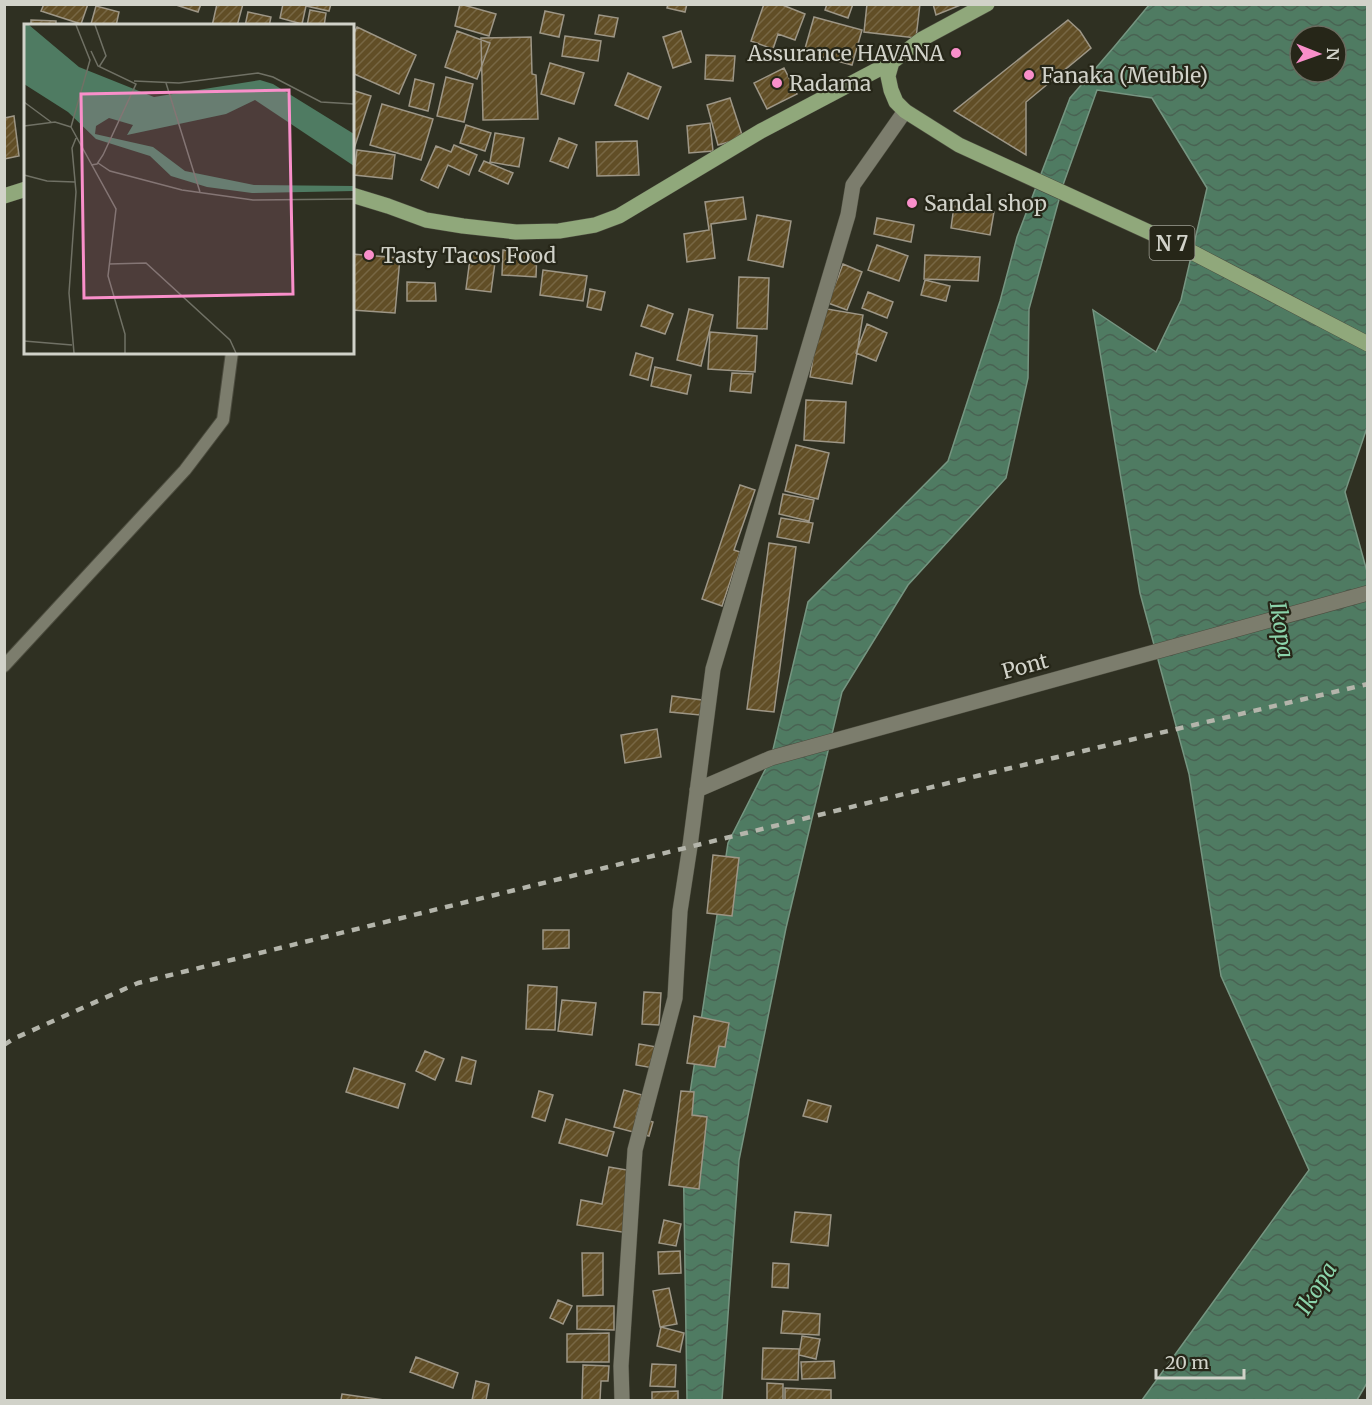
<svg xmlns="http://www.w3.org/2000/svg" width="1372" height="1405" viewBox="0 0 1372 1405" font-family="Merriweather,serif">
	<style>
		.water { fill: url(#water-waves); stroke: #769581; stroke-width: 1.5; fill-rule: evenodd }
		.building { fill: url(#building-hatch); stroke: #9d9686; stroke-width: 1.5 }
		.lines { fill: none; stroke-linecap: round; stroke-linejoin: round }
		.service-casing { stroke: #4c4c3f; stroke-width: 14 }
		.minor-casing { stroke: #4c4c3f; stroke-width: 16 }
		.primary-casing { stroke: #4c4c3f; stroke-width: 16 }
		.service { stroke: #7c7d6d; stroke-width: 12 }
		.minor { stroke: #7c7d6d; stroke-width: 15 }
		.primary { stroke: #90a87b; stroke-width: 15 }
		.rail { stroke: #b4b5ab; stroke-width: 4.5; stroke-dasharray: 8 8; stroke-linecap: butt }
		.poi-dot { fill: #f98fca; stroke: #262618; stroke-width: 2 }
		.labels { text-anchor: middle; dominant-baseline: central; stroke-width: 4.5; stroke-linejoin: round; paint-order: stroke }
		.shield { fill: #262618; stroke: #9e9e94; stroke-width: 1.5 }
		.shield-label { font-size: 20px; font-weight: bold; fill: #d1d2c9 }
		.poi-label { font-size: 21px; fill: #d1d2c9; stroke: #262618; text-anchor: start }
		.street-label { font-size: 21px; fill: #d1d2c9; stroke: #262618 }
		.water-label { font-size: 22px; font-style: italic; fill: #8bd3aa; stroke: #262618 }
		.inset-road { fill: none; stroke: #707165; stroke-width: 1.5 }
		.view { fill: #f98fca; fill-opacity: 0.15; stroke: #f98fca; stroke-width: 3 }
		.inset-edge { fill: none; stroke: #d1d2c9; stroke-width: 3 }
	</style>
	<defs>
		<pattern id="water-waves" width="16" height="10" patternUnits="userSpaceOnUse" patternTransform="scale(1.5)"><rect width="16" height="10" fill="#4f7b62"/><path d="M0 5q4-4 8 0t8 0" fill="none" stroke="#496353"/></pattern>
		<pattern id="building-hatch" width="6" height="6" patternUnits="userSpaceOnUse" patternTransform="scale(1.5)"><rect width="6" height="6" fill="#614e26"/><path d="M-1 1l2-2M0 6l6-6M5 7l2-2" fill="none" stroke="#776744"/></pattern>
	</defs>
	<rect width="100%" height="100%" fill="#2f3022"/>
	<path class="water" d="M1149 5H1367L1368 425 1345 492 1368 575 1367 1383 1357 1400H1142L1309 1170 1221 976 1189 774 1140 593 1093 310 1156 352 1181 300 1207 188 1152 98 1097 90 1063 185 1029 309 1028 378 1006 478 908 585 842 692 786 928 739 1160 722 1400H687L683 1139 728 843 771 758 808 602 948 461 1000 301 1017 237 1070 98 1114 47ZM1300 36H1336V72H1300Z"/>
	<path class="building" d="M44 4H88L81 24 41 11Z
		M173 4H201L198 12Z
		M217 4H243L237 26H212Z
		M283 4H331L329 11 306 6 302 24 280 18Z
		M460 4 496 14 489 36 455 26Z
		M668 4H687L685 12 667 8Z
		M764 4H780L805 14 795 40 778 34 773 49 751 41Z
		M827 4H853L848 18 825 10Z
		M867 4H920L916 38 864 32Z
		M933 4H963L936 15Z
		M96 6 119 12 116 26H96L91 24Z
		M310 10 326 13 324 26H307Z
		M545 11 564 15 559 37 540 33Z
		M248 12 271 17 269 26H245Z
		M599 15 618 18 614 37 595 34Z
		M814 17 862 30 852 65 804 52Z
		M31 20 56 21V26H31Z
		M1068 20 1080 31 1091 48 1026 102V155L954 111Z
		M357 27 416 55 399 94 352 73V37Z
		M457 31 490 43 477 79 445 67Z
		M681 31 691 62 673 68 663 37Z
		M565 36 601 41 598 61 562 56Z
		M531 37 532 74 536 75 538 119 483 120 481 38Z
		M706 55 735 56 733 81 705 79Z
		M550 63 584 73 574 104 541 94Z
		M784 68 797 94 767 109 754 83Z
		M628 73 661 87 648 119 615 105Z
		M446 77 473 84 464 122 437 116Z
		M415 79 434 84 428 111 409 106Z
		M352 90 371 96 353 152H352Z
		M730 98 743 138 718 145 707 105Z
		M382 104 433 119 421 160 370 145Z
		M14 116 19 156 4 159V118Z
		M710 123 713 151 689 153 687 126Z
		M466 125 491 133 485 151 460 143Z
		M495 133 524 138 519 167 490 162Z
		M559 138 577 145 568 168 550 161Z
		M637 141 639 175 597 176 596 142Z
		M454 145 477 155 469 175 448 165 438 188 421 180 436 146 451 152Z
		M357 150 395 155 392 179 354 175Z
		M484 161 513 173 508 184 479 171Z
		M743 197 746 219 711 224 715 258 687 262 684 234 709 230 705 202Z
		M954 206 994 212 990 235 951 228Z
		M757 215 791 221 783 267 748 260Z
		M877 218 914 225 911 242 874 234Z
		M877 245 908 256 899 281 868 270Z
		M503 250 537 251 536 277 502 275Z
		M471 251 496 255 491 292 466 289Z
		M352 254 400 258 395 313 352 310Z
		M925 255 980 257 978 281 924 279Z
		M843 264 862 272 847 310 828 303Z
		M543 270 587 276 583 301 540 295Z
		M739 277 769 278 767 329 737 328Z
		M925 280 950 286 946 301 921 295Z
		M407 282 435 283 436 301H407Z
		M590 289 605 292 601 310 587 307Z
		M868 292 893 302 887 318 862 308Z
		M648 305 673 314 665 334 641 326Z
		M821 308 863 315 852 384 810 377Z
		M689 309 713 315 701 366 677 360Z
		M867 324 887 333 876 361 856 353Z
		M710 332 757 336 755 372 708 369Z
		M636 353 653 358 648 380 630 375Z
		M655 367 691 375 687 394 651 386Z
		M732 373 753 374 751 393 730 391Z
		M806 400 846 402 844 443 804 440Z
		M796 445 829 453 818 499 785 491Z
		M740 485 755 490 734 550 740 552 722 606 702 599Z
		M783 494 814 500 809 521 779 514Z
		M781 518 813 523 809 543 777 537Z
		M769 543 796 547 774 712 747 709Z
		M672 696 702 700 700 715 670 712Z
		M657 729 661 757 625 763 621 735Z
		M713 855 739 858 732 916 707 913Z
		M543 930H569V948L543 949Z
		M528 985 557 987 555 1030 526 1029Z
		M644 992 661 993 659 1025 642 1024Z
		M562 1000 596 1003 592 1035 558 1031Z
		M694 1016 729 1023 725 1047 719 1046 715 1067 687 1063Z
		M639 1044 663 1048 659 1069 636 1065Z
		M425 1051 444 1059 435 1080 416 1071Z
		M462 1057 476 1061 471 1084 456 1081Z
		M354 1068 405 1084 398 1108 346 1092Z
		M624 1090 642 1095 636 1117 653 1122 649 1136 614 1127Z
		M539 1091 553 1095 545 1121 532 1117Z
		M681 1091 694 1092 692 1115 707 1117 699 1189 669 1185Z
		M808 1100 831 1106 827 1122 803 1116Z
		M566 1119 614 1132 607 1156 559 1143Z
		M609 1167 639 1172 628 1233 577 1225 581 1200 602 1204Z
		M795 1212 831 1215 828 1246 791 1242Z
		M664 1220 681 1224 676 1246 659 1243Z
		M680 1251 681 1273 659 1274 658 1252Z
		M582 1253H603V1295L583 1296Z
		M773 1263 789 1264 788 1288 772 1287Z
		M669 1288 677 1324 660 1327 653 1291Z
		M558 1300 572 1306 563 1324 550 1318Z
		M577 1306H614V1330L577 1329Z
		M783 1311 820 1314 819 1335 781 1333Z
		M661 1327 684 1333 680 1352 657 1346Z
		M609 1333V1362H567V1334Z
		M802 1336 820 1339 816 1359 799 1355Z
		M763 1348 799 1349 798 1380 762 1379Z
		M416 1357 458 1373 453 1388 410 1372Z
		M834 1361 835 1378 802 1379 801 1362Z
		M652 1364 676 1365 675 1387 650 1386Z
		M583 1365 609 1366 608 1381H601L600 1400H582Z
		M476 1381 489 1384 486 1400H472Z
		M767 1383 783 1384V1400H767Z
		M785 1388 831 1390V1400H785Z
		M678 1391V1400H652V1392Z
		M342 1394 384 1400H341Z"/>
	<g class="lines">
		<g class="service-casing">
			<path id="service" d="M4 666 185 470 223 420 232 352"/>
		</g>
		<g class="minor-casing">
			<path id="minor" d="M697 790 771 758 1368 593
				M622 1400 621 1366 635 1150 675 998 680 911 690 846 713 669 848 215 853 185 905 111"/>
		</g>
		<g class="primary-casing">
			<path id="primary" d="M892 62 888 76 891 90 896 102 905 111 959 145 1186 249 1368 344
				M352 195 388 206 426 220 463 226 516 232 559 231 595 225 619 216 761 131 892 62 922 39 987 4
				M4 196 26 189"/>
		</g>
		<use href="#service" class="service"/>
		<use href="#minor" class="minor"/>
		<use href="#primary" class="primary"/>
		<path class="rail" d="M4 1045 13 1039 138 983 981 775 1368 684"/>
	</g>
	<g class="poi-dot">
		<circle cx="956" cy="53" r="6"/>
		<circle cx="1029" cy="75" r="6"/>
		<circle cx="777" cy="83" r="6"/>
		<circle cx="912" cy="203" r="6"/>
		<circle cx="369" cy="255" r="6"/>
	</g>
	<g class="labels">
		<rect class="shield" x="1149.5" y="226" width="45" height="34" rx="4.5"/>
		<g class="shield-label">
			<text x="1172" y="243">N 7</text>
		</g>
		<g class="poi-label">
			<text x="944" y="53" text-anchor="end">Assurance HAVANA</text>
			<text x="1041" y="75">Fanaka (Meuble)</text>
			<text x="789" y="83">Radama</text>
			<text x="924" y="203">Sandal shop</text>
			<text x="381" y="255">Tasty Tacos Food</text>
		</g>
		<g class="street-label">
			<text transform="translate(1025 666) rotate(-15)">Pont</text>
		</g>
		<g class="water-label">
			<text transform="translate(1282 630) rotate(81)">Ikopa</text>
			<text transform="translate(1316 1288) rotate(-58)">Ikopa</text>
		</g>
	</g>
	<g transform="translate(24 24)">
		<rect width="330" height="330" fill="#2f3022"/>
		<path d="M0 1H5L55 43 130 73 236 56 249 60 330 110V142L231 76 202 90 103 111 109 101 85 94 72 102 71 110 129 123 161 147 230 161 330 162V167L228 169 183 163 147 152 126 132 72 115 44 88 0 60Z" fill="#4f7b62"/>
		<path class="inset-road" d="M52 1 66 36 47 103 92 185 84 252 101 310V329M71 1 82 32 75 43M67 27 74 42 112 60 79 131 73 140 67 141M110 57 155 59 234 49 249 53 297 78 330 80M142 59 176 168M0 78 27 98M0 102 31 98 47 103M74 139 86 147 158 166 229 176 330 175M0 151 23 157 51 158M85 240 122 239 206 316 212 329M0 317 48 321M50 329 45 269 52 168 48 124 52 114"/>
		<path class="view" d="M265 66 269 270 60 274 57 70Z"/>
		<rect width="330" height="330" class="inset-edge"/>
	</g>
	<rect width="1372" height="1405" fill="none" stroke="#d1d2c9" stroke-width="12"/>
	<g transform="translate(1318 54) rotate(91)"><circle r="28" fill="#262618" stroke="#6a6b5f" stroke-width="1.5"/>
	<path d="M0-4.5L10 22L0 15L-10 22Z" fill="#f98fca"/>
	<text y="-9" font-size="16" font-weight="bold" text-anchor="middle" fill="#d1d2c9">N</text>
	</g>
	<path d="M1156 1369v9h88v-9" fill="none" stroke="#d1d2c9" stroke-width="3"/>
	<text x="1165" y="1369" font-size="18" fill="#d1d2c9" stroke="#262618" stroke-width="4.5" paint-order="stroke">20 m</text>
</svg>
